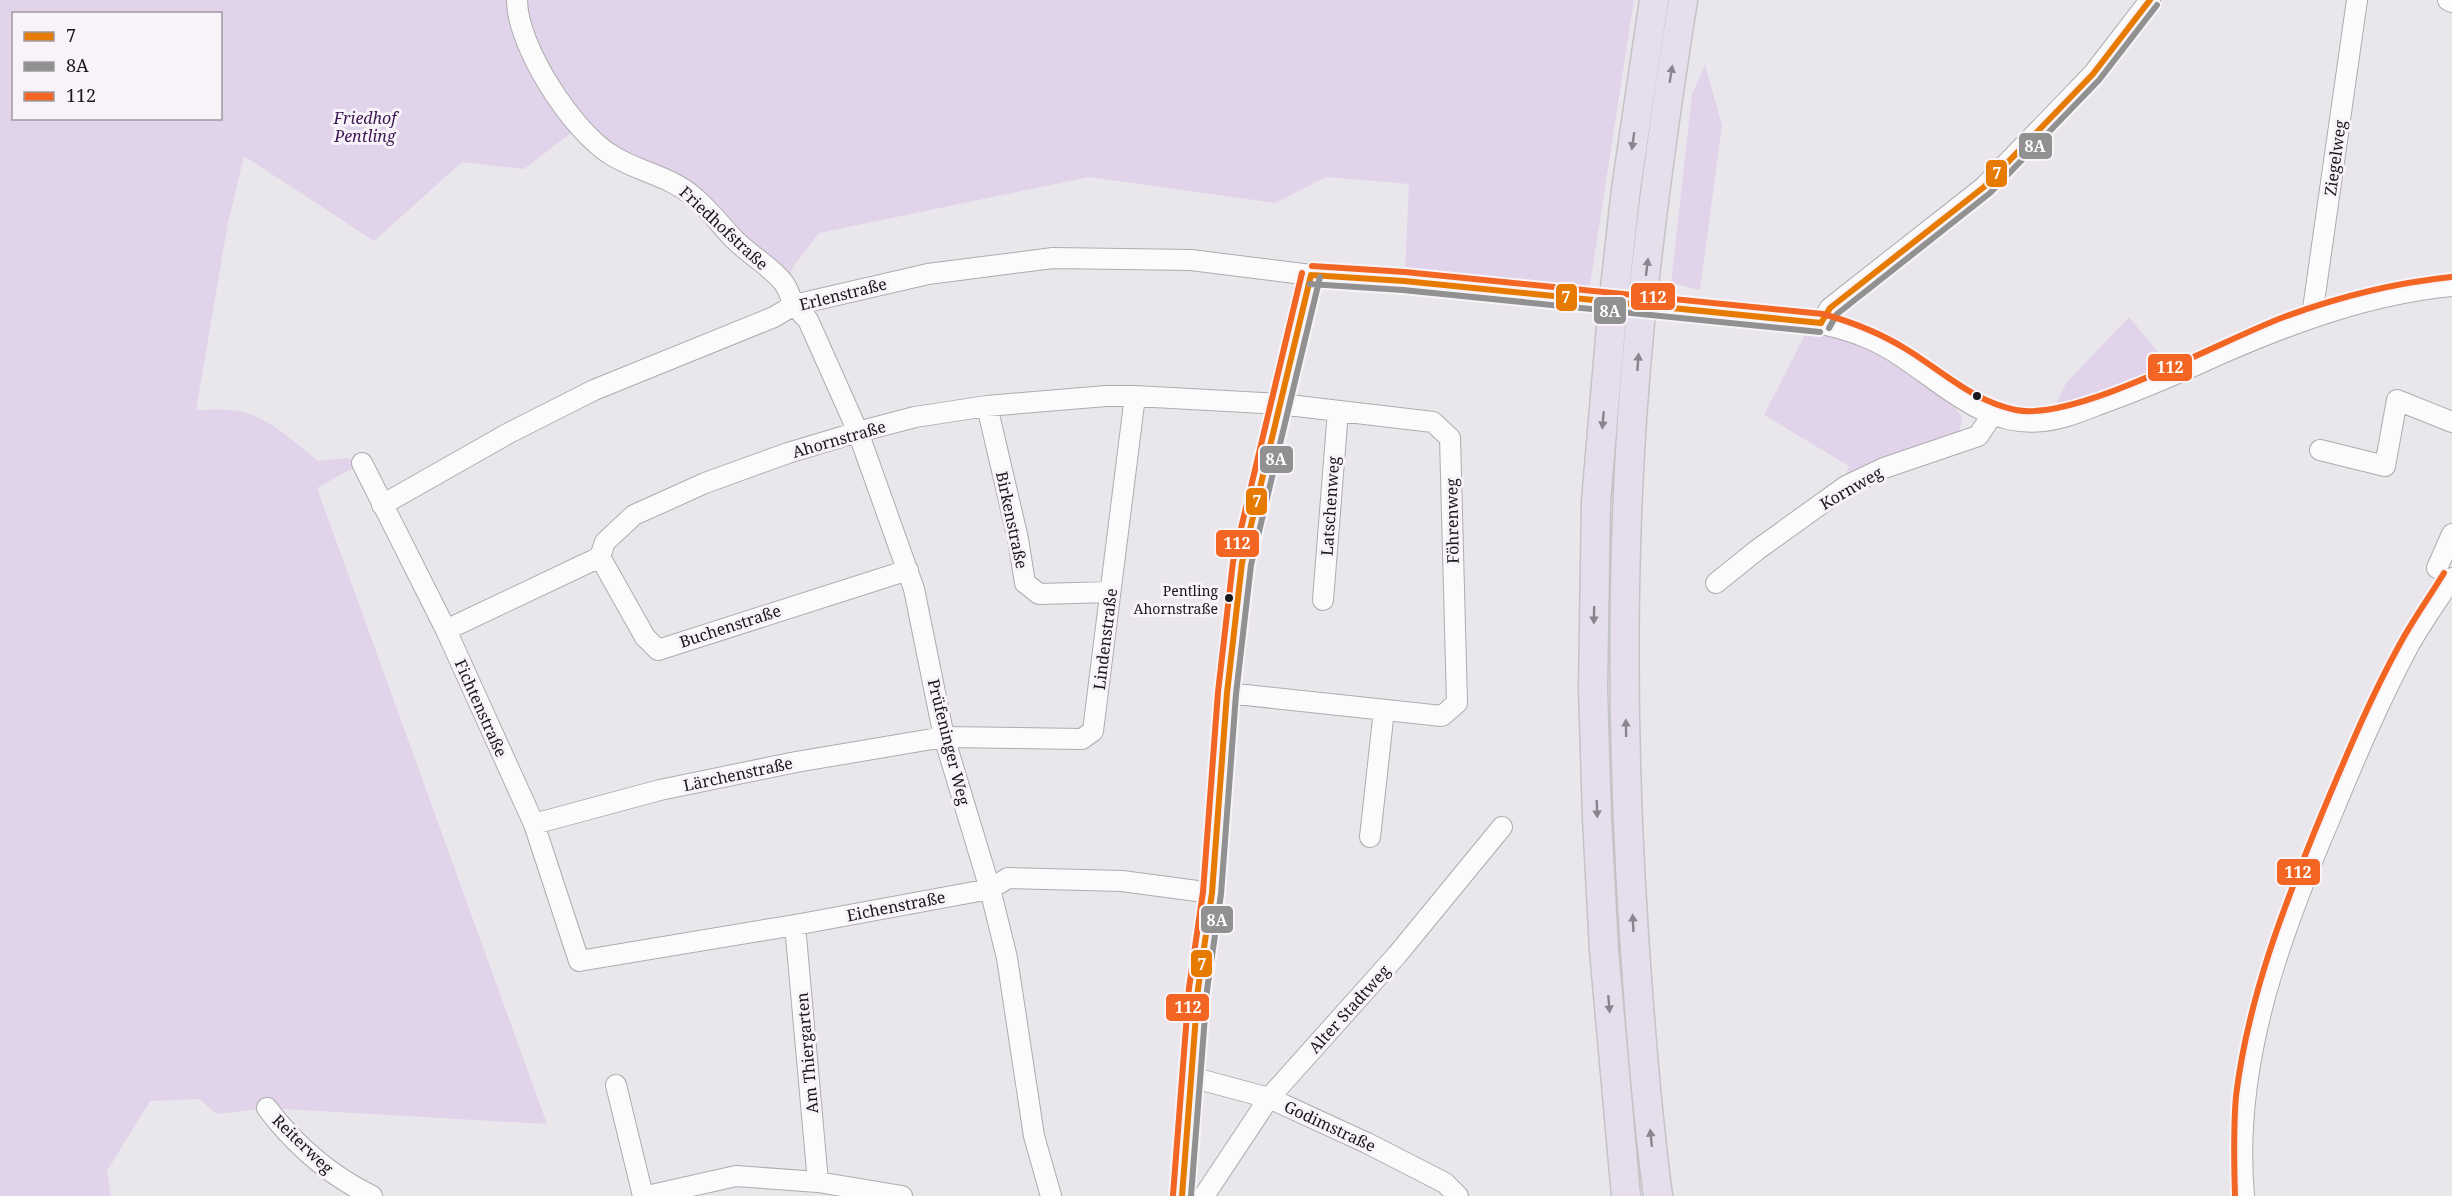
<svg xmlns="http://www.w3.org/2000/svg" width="2452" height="1196" viewBox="0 0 2452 1196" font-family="'Noto Serif',serif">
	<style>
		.green { fill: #e1d3ea; fill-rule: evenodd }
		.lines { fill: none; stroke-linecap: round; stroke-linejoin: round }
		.minor-casing { stroke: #adacae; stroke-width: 22 }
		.highway-casing { stroke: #c4c3c5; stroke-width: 31 }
		.minor { stroke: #fcfbfc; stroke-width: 20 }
		.highway { stroke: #e6deec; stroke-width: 28 }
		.minor-bridge-casing { stroke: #adacae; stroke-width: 22; stroke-linecap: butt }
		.minor-bridge { stroke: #fcfbfc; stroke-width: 20 }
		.bus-1-casing { stroke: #f7f3f9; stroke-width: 10 }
		.bus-2-casing { stroke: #f7f3f9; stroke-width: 10 }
		.bus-3-casing { stroke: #f7f3f9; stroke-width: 10 }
		.bus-1 { stroke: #e77a01; stroke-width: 6 }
		.bus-2 { stroke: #919191; stroke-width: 6 }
		.bus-3 { stroke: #f26522; stroke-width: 6 }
		.oneway { fill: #89848d }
		.bus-dot { fill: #181719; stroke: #f7f3f9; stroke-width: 2 }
		.labels { text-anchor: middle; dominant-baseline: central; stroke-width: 6; stroke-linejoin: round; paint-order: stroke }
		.bus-label { font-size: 14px; fill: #181719; stroke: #f7f3f9; text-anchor: end }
		.park-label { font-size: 16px; font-style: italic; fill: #3d1651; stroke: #f7f3f9 }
		.street-label { font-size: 16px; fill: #181719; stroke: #f7f3f9 }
		.line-badge { stroke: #f7f3f9; stroke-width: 2 }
		.badge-label { font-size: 16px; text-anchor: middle; font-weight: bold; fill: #fff }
	</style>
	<rect width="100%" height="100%" fill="#e9e7eb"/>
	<path class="green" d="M0 0H1634L1590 285H1547L1405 272 1409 184 1326 177 1275 203 1089 177 819 233 793 267 787 284 684 190 575 130 524 169 462 162 374 241 244 156 228 223 196 410C211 410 228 408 243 412 271 419 296 443 318 461L347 458 362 463 317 488 547 1124 267 1108 217 1114 199 1099 150 1101 107 1171 111 1196H0ZM14 14H220V118H14Z
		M1705 65 1722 125 1700 290 1671 283 1692 94Z
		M2129 317 2172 369 2052 412 2066 383Z
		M1808 329 1875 351 1954 407 1962 417 1960 430 1951 440 1844 480 1849 466 1764 415Z"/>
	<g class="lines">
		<g class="minor-casing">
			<path id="minor" d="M517 0C517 46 573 133 613 156 639 172 670 176 694 197 709 209 721 226 735 240 750 255 770 266 783 282 788 288 790 296 793 303 797 309 803 315 808 320L858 432 914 589 944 737 990 889 1007 958 1034 1136 1051 1196
				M2448 0 2452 2
				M1701 311C1757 316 1817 316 1870 339 1928 364 1973 429 2043 421 2063 419 2082 411 2100 404 2140 390 2179 373 2218 355 2293 322 2370 294 2452 286
				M2312 316 2357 0
				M1821 323 1830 308 1984 187 2093 74 2150 0
				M987 406 1018 539 1025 583 1039 594 1110 592
				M2320 450 2385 466 2397 400 2452 422
				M362 463 446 630 534 824 579 961 795 925 990 889 1008 878 1122 881 1212 893
				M382 505 509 433 594 390 774 317 794 305 928 274 1053 258 1191 260 1311 275 1404 281 1557 297
				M600 557 645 637 658 650 908 570
				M2437 568 2452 534
				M1716 583 1757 550 1846 486 1884 468 1978 436 1993 414
				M1323 600 1338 411
				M446 630 600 557 605 542 634 515 705 483 788 453 858 432 915 417 987 406 1106 396H1135L1280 404 1433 422 1450 438 1457 703 1442 716 1227 693
				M534 824 660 790 796 762 944 737 1082 739 1093 731 1135 396
				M1370 837 1384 710
				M795 925 818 1182
				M1191 1077 1269 1098 1367 1143 1445 1183 1458 1196
				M616 1085 643 1196
				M267 1108C295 1145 331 1176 372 1196
				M647 1196 736 1176 818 1182 902 1196
				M1182 1196 1198 989 1212 893 1227 693 1242 563 1311 275
				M1204 1196 1269 1098 1397 955 1502 827
				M2244 1196C2232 1064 2280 935 2331 816 2355 758 2379 701 2408 647 2421 623 2438 600 2452 578"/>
		</g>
		<g class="highway-casing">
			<path id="highway" d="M1626 1196 1604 950 1597 818 1593 688 1596 501 1612 315 1626 189 1654 0
				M1658 1196C1649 1128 1643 1060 1638 992 1621 770 1618 545 1640 323 1651 215 1666 107 1683 0"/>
		</g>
		<use href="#minor" class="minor"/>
		<use href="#highway" class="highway"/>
		<g class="minor-bridge-casing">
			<path id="minor-bridge" d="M1557 297 1701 311"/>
		</g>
		<use href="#minor-bridge" class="minor-bridge"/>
		<g class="bus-1-casing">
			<path id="bus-1" d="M1311 275 1404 281 1821 323
				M1821 323 1830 308 1984 187 2093 74 2150 0
				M1182 1196 1198 989 1212 893 1227 693 1242 563 1311 275"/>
		</g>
		<g class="bus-2-casing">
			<path id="bus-2" d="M1310 284 1403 290 1820 332
				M1829 328 1837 314 1990 193 2099 80 2157 5
				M1191 1196 1207 990 1221 894 1236 694 1251 565 1320 277"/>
		</g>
		<g class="bus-3-casing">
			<path id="bus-3" d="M1312 266 1405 272 1823 314C1852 322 1880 333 1906 349 1942 371 1974 402 2016 410 2076 422 2222 340 2284 317 2338 297 2394 283 2451 277
				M1173 1195 1189 988 1203 892 1218 692 1233 562 1302 273
				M2235 1196C2234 1163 2233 1130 2236 1096 2248 997 2285 903 2323 811 2347 754 2371 696 2401 642 2414 618 2430 596 2444 573"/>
		</g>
		<use href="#bus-1" class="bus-1"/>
		<use href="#bus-2" class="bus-2"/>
		<use href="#bus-3" class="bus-3"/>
	</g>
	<defs><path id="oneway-solid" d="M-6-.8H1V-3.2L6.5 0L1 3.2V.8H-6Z" transform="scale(1.5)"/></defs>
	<g class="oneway">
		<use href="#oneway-solid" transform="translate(1671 74) rotate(-81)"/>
		<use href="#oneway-solid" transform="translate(1633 141) rotate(98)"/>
		<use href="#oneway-solid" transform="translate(1647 267) rotate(-83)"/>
		<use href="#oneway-solid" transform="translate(1638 362) rotate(-86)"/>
		<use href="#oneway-solid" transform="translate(1603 420) rotate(95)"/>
		<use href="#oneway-solid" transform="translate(1594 615) rotate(91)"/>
		<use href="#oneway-solid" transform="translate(1626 728) rotate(-91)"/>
		<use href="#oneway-solid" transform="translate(1597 809) rotate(88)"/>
		<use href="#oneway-solid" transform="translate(1633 923) rotate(-93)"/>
		<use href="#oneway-solid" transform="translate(1609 1004) rotate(85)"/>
		<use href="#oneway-solid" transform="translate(1651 1138) rotate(-96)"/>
	</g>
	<g class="bus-dot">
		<circle cx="1977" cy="396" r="5"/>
		<circle cx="1229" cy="598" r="5"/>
	</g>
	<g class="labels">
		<g class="bus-label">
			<text x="1218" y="590">Pentling<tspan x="1218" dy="18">Ahornstraße</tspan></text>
		</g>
		<g class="park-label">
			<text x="365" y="118">Friedhof<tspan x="365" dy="18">Pentling</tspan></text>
		</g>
		<g class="street-label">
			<text transform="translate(2335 158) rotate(-82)">Ziegelweg</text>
			<text transform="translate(724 228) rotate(43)">Friedhofstraße</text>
			<text transform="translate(843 294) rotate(-14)">Erlenstraße</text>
			<text transform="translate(839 439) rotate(-16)">Ahornstraße</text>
			<text transform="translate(1851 488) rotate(-30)">Kornweg</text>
			<text transform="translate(1330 506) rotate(-86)">Latschenweg</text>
			<text transform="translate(1012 520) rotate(78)">Birkenstraße</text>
			<text transform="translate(1452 521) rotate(-91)">Föhrenweg</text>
			<text transform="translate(730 626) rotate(-18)">Buchenstraße</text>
			<text transform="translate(1105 639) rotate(-83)">Lindenstraße</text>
			<text transform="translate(481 708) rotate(66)">Fichtenstraße</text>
			<text transform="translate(949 742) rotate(76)">Prüfeninger Weg</text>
			<text transform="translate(738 774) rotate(-12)">Lärchenstraße</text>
			<text transform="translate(896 906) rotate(-11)">Eichenstraße</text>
			<text transform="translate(1349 1009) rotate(-48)">Alter Stadtweg</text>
			<text transform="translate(807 1053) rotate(-95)">Am Thiergarten</text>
			<text transform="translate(1330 1126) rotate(25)">Godimstraße</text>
			<text transform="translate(303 1144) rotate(44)">Reiterweg</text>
		</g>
	</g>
	<g class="line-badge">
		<rect x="2018" y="132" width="35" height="28" rx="6" fill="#919191"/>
		<rect x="1985" y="159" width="23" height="29" rx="6" fill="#e77a01"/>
		<rect x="1630" y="282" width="46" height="29" rx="6" fill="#f26522"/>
		<rect x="1555" y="283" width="23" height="29" rx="6" fill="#e77a01"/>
		<rect x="1593" y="296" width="34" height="29" rx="6" fill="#919191"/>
		<rect x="2147" y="353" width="46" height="29" rx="6" fill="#f26522"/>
		<rect x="1259" y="445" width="35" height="29" rx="6" fill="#919191"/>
		<rect x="1245" y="487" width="23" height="29" rx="6" fill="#e77a01"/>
		<rect x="1215" y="529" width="45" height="29" rx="6" fill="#f26522"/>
		<rect x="2276" y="858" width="45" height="28" rx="6" fill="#f26522"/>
		<rect x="1200" y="905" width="34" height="29" rx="6" fill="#919191"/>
		<rect x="1190" y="949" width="23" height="29" rx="6" fill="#e77a01"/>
		<rect x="1165" y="993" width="45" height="29" rx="6" fill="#f26522"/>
	</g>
	<g class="badge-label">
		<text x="2035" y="152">8A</text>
		<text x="1997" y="179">7</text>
		<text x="1653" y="303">112</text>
		<text x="1566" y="303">7</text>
		<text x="1610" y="317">8A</text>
		<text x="2170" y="373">112</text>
		<text x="1276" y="465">8A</text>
		<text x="1257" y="507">7</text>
		<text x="1237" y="549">112</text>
		<text x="2298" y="878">112</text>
		<text x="1217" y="926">8A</text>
		<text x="1202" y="970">7</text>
		<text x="1188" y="1013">112</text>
	</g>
	<rect x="12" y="12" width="210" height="108" fill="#f7f3f9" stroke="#9e9b9f" stroke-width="1.5"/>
	<rect x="24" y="32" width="30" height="9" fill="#e77a01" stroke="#9e9b9f" stroke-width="1.5"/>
	<text x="66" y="42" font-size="18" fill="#181719">7</text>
	<rect x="24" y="62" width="30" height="9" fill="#919191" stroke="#9e9b9f" stroke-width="1.5"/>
	<text x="66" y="72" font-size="18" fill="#181719">8A</text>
	<rect x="24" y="92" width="30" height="9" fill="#f26522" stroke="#9e9b9f" stroke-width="1.5"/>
	<text x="66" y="102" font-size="18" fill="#181719">112</text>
</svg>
